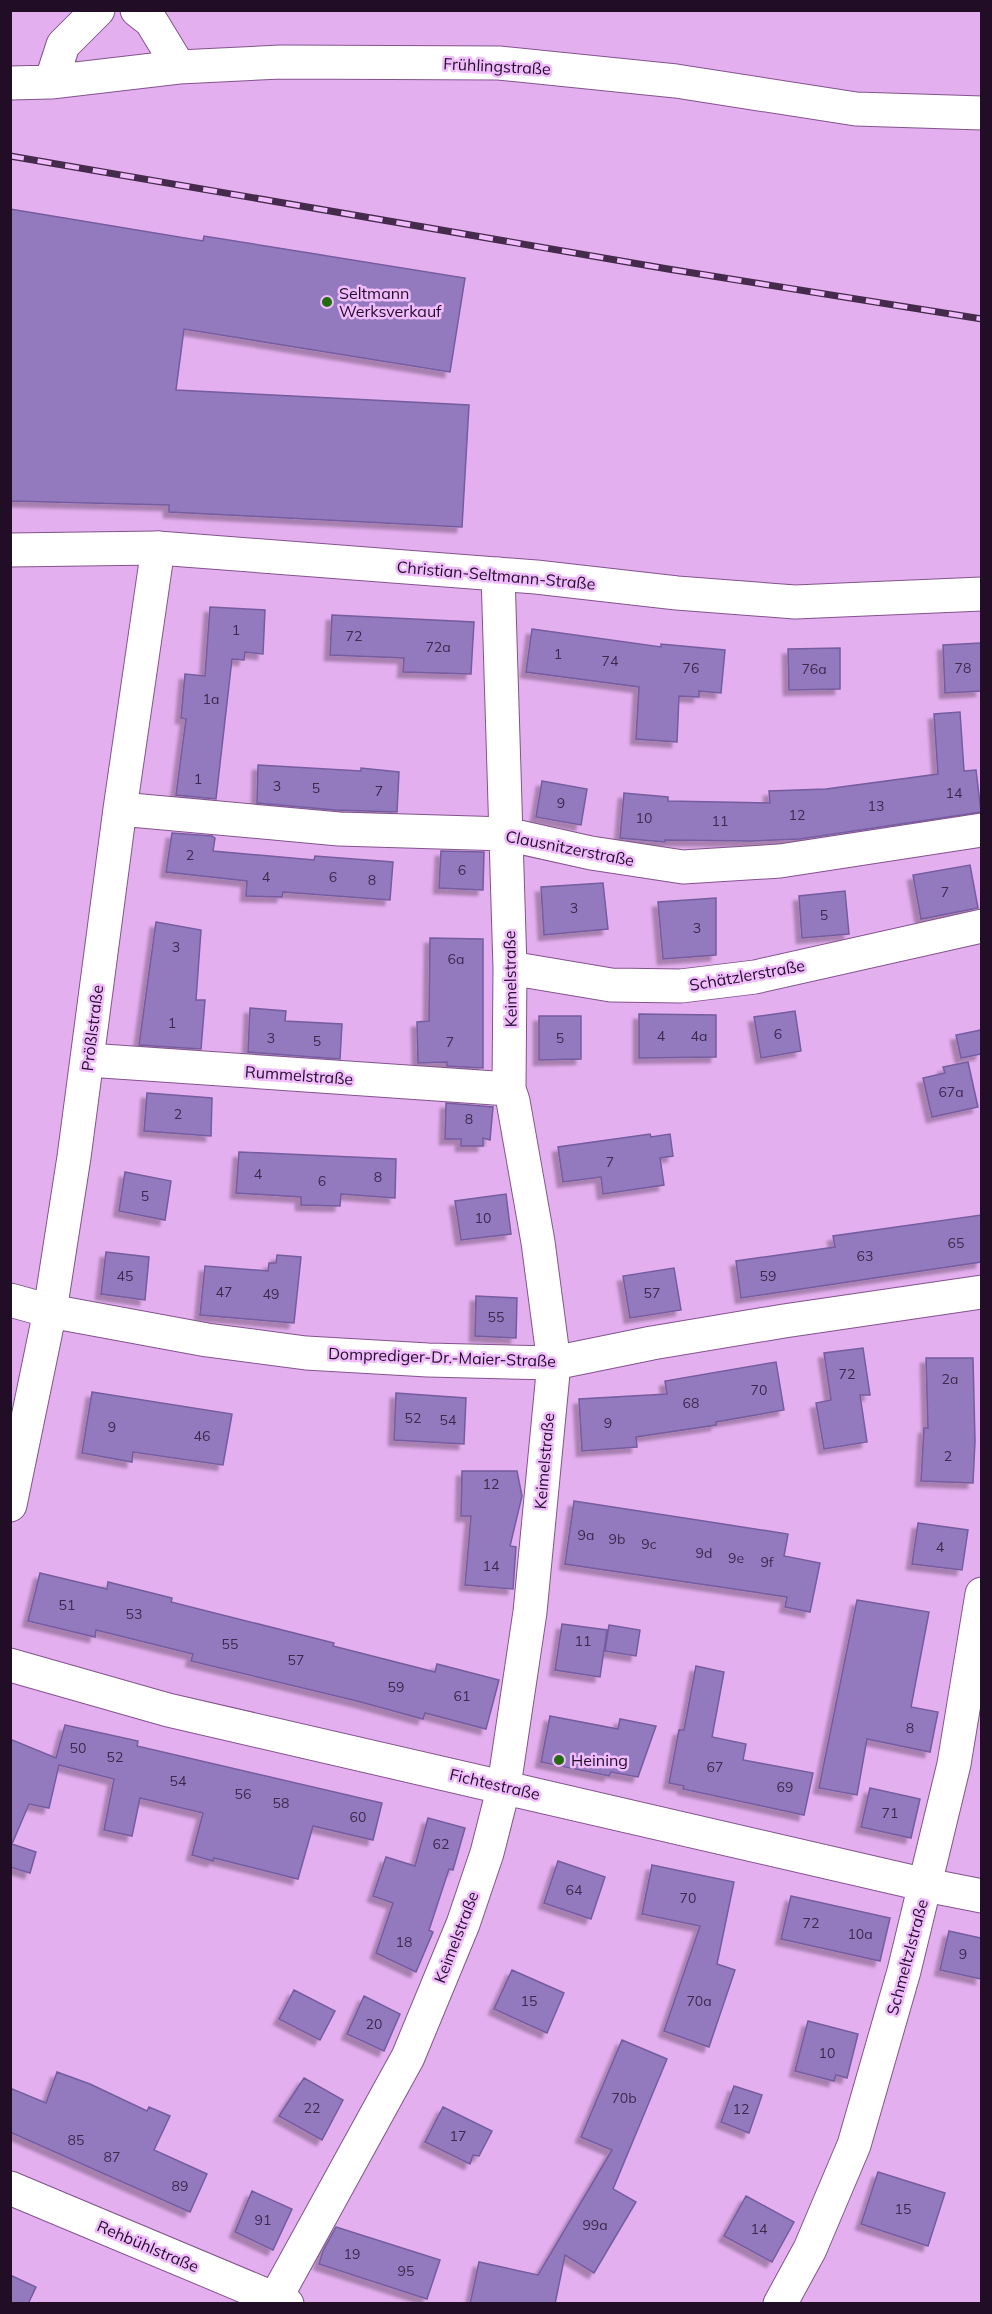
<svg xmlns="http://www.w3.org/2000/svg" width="992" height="2314" viewBox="0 0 992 2314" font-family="Mulish,sans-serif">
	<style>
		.building { fill: #937abf; stroke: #755c9f; stroke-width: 1.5; filter: url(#shadow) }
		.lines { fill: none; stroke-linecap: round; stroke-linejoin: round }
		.minor-casing { stroke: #83538d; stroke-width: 35 }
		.major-casing { stroke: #83538d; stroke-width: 35 }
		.minor { stroke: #fff; stroke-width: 33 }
		.major { stroke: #fff; stroke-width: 33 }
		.rail-casing { stroke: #452b4b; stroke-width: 7 }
		.rail { stroke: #f1bcfd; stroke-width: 4.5; stroke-dasharray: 14; stroke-linecap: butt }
		.poi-dot { fill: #226c0c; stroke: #f1bcfd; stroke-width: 2 }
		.labels { text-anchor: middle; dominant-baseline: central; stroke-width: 5; stroke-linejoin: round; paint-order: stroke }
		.number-label { font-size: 14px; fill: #3e294c }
		.street-label { font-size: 16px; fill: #210e26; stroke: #f1bcfd }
		.poi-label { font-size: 16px; fill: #210e26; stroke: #f1bcfd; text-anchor: start }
	</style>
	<defs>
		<filter id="shadow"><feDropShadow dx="-5.5" dy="5.5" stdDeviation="1.5" flood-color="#0004"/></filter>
	</defs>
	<rect width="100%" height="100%" fill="#e4afef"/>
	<path class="building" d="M10 209 203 241 204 236 465 278 450 372 184 329 176 390 469 405 462 527 169 512V505L10 501Z
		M210 607 265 610 263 654 245 652 244 660 232 659 216 799 176 795 186 719 181 718 185 674 205 676Z
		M332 615 474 622 471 674 403 672 404 658 330 655Z
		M532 629 661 647V644L725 650 721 693 699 691V697L679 696 677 742 636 739 639 687 526 672Z
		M981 643V691L945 693 943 645Z
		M840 648V689L789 690 788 649Z
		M960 712 964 771 976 770 981 812 800 839 751 841 665 840V842L620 838 624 793 668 797V801L770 803 769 791 826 789 938 774 934 714Z
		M258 765 361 771V768L399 772 397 812 335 810 257 803Z
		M542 781 587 789 581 825 536 817Z
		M172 833 212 836 215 838 213 851 314 860 315 856 393 862 390 900 283 892 282 897 246 896 247 881 166 872Z
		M441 851 484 852 483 890 439 888Z
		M970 865 978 908 921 919 913 875Z
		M603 883 608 929 544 935 541 887Z
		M845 891 849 934 802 938 799 896Z
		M716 898V955L663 959 658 902Z
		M156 922 201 930 196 1000H205L201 1049 139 1045Z
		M430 938 483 939V1068L447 1066V1062L418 1063 417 1022 429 1021Z
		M250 1008 286 1011 285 1021 342 1024 340 1059 248 1052Z
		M795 1011 801 1051 761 1058 754 1017Z
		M639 1014 716 1015V1057L639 1058Z
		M539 1016H581V1059L539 1060Z
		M981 1030V1054L961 1058 956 1035Z
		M968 1062 978 1107 932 1117 923 1078 945 1073 943 1067Z
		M147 1093 212 1098 211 1136 144 1131Z
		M446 1103 493 1107 490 1140 483 1138V1146H461V1139H445Z
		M650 1134 651 1137 670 1134 673 1156 660 1158 664 1185 603 1194 601 1177 563 1182 558 1147Z
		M239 1152 396 1159 395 1198 341 1194 340 1206 301 1205V1197L236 1193Z
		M125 1172 171 1181 165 1220 119 1211Z
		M506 1194 511 1234 461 1240 455 1201Z
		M981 1215V1262L741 1298 736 1261 835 1247 833 1236Z
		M106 1252 149 1257 145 1300 101 1294Z
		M277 1255 301 1257 294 1323 200 1315 205 1266 268 1271 269 1263H276Z
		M674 1268 681 1310 630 1318 623 1276Z
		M476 1296 517 1298 516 1338 475 1336Z
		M863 1348 870 1395H860L867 1442 824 1449 816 1403 831 1400 824 1353Z
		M926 1358H973L975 1441 973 1483 921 1481 924 1428H928Z
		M776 1362 784 1410 716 1422V1425L636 1437 637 1447 582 1451 579 1399 667 1394 665 1381Z
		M92 1392 232 1414 223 1465 133 1452 132 1462 82 1453Z
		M396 1393 466 1398 464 1444 394 1440Z
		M462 1471H517L522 1496 510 1546 516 1547 513 1589 465 1585 471 1516H461Z
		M574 1501 788 1534 784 1556 820 1563 810 1612 785 1607 787 1597 565 1564Z
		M918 1523 968 1530 962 1570 912 1564Z
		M40 1573 107 1589 108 1582 172 1598 171 1602 334 1643 333 1646 435 1672 437 1664 499 1680 486 1729 425 1713 423 1719 357 1701 191 1661 193 1654 96 1630 95 1637 28 1621Z
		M857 1600 929 1612 911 1707 938 1712 930 1752 867 1739 857 1795 819 1788Z
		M562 1624 607 1630 600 1677 555 1670Z
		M609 1625 640 1630 636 1656 605 1651Z
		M696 1666 724 1672 712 1737 746 1744 743 1760 813 1773 804 1815 683 1789 684 1786 669 1783 679 1730H684Z
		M550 1716 618 1729 620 1719 656 1726 638 1777 611 1772 609 1776 541 1762Z
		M65 1725 138 1741 137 1746 382 1803 373 1840 313 1826 298 1879 214 1858 213 1861 192 1855 203 1813 140 1798 132 1836 104 1830 114 1779 59 1765 49 1808 29 1804 12 1844 36 1852 30 1873 10 1867V1739L56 1758Z
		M870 1788 920 1799 911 1838 861 1827Z
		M428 1818 465 1828 453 1870 449 1869 429 1930 433 1932 416 1972 376 1953 393 1903 373 1896 386 1857 415 1866Z
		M558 1861 605 1877 591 1919 544 1903Z
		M652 1865 734 1882 717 1964 735 1970 709 2047 664 2031 700 1926 642 1914Z
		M791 1896 890 1918 880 1961 781 1939Z
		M949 1931 981 1938V1979L940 1970Z
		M512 1970 564 1993 547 2033 494 2009Z
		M294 1990 335 2011 320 2040 279 2019Z
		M364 1996 400 2014 384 2051 347 2034Z
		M808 2021 858 2034 847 2078 836 2075 834 2081 795 2071Z
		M622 2040 667 2059 613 2189 636 2202 594 2273 565 2255 555 2304H470L479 2262 538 2275 612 2150 581 2137Z
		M57 2072 90 2084 147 2111 149 2107 170 2116 154 2150 207 2174 190 2212 10 2132V2088L46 2103Z
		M304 2078 343 2100 322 2140 279 2116Z
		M734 2086 762 2095 749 2133 721 2122Z
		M443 2107 492 2131 479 2156 473 2155 470 2164 425 2142Z
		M878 2172 945 2193 928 2246 861 2224Z
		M252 2191 292 2209 273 2250 235 2232Z
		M746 2196 794 2222 772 2262 724 2236Z
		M336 2227 440 2260 427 2299 319 2264 323 2251Z
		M10 2275 36 2287 28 2304H10Z"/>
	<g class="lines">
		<g class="minor-casing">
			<path id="minor" d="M137 10 151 21 179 67
				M51 82 63 45 98 10
				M10 83 51 82 179 67 281 62 499 63 676 81 856 109 982 113
				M120 809 339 829 506 834 591 853 683 867 780 861 982 830
				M510 968 611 985 681 986 755 977 982 926
				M88 1060 509 1089
				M10 1300 50 1311 207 1340 306 1353 428 1360 554 1363 652 1343 784 1321 982 1292
				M10 1505 50 1311 74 1157 120 809 158 548
				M10 1665 168 1710 926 1885 982 1896
				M10 2188 287 2304
				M275 2299 408 2057 463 1924 487 1853 504 1786 530 1612 554 1363 538 1242 513 1101 509 1089 510 968 498 574
				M780 2304 810 2249 854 2145 904 1971 954 1764 982 1594"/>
		</g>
		<g class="major-casing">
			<path id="major" d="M10 550 158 548 536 577 677 593 795 602 982 594"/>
		</g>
		<use href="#minor" class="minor"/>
		<use href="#major" class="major"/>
		<g class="rail-casing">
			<path id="rail" d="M10 156 668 269 982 319"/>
		</g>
		<use href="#rail" class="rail"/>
	</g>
	<g class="poi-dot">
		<circle cx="327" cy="302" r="6"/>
		<circle cx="559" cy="1760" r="6"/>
	</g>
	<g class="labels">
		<g class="number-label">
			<text x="236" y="630">1</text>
			<text x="354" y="636">72</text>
			<text x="438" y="647">72a</text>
			<text x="558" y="654">1</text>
			<text x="610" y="661">74</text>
			<text x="691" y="668">76</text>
			<text x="963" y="668">78</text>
			<text x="814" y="669">76a</text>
			<text x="211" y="699">1a</text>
			<text x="198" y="779">1</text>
			<text x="277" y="786">3</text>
			<text x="316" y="788">5</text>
			<text x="379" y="791">7</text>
			<text x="954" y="793">14</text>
			<text x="561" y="803">9</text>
			<text x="876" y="806">13</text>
			<text x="797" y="815">12</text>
			<text x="644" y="818">10</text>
			<text x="720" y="821">11</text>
			<text x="190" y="855">2</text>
			<text x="462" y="870">6</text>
			<text x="266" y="877">4</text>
			<text x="333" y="877">6</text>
			<text x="372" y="880">8</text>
			<text x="945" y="892">7</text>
			<text x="574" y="908">3</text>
			<text x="824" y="915">5</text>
			<text x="697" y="928">3</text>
			<text x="176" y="947">3</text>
			<text x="456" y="959">6a</text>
			<text x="172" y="1023">1</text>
			<text x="778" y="1034">6</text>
			<text x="661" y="1036">4</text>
			<text x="699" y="1036">4a</text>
			<text x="271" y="1038">3</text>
			<text x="560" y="1038">5</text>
			<text x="317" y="1041">5</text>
			<text x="450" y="1042">7</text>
			<text x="951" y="1092">67a</text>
			<text x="178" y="1114">2</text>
			<text x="469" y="1119">8</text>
			<text x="610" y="1162">7</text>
			<text x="258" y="1174">4</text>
			<text x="378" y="1177">8</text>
			<text x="322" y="1181">6</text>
			<text x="145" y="1196">5</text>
			<text x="483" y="1218">10</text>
			<text x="956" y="1243">65</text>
			<text x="865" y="1256">63</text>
			<text x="125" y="1276">45</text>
			<text x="768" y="1276">59</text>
			<text x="224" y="1292">47</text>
			<text x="652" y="1293">57</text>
			<text x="271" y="1294">49</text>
			<text x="496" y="1317">55</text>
			<text x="847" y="1374">72</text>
			<text x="950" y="1379">2a</text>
			<text x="759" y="1390">70</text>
			<text x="691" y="1403">68</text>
			<text x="413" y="1418">52</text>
			<text x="448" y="1420">54</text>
			<text x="608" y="1423">9</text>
			<text x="112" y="1427">9</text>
			<text x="202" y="1436">46</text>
			<text x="948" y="1456">2</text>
			<text x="491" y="1484">12</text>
			<text x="586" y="1535">9a</text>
			<text x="617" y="1539">9b</text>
			<text x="649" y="1544">9c</text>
			<text x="940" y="1547">4</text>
			<text x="704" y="1553">9d</text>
			<text x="736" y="1558">9e</text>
			<text x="767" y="1562">9f</text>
			<text x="491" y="1566">14</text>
			<text x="67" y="1605">51</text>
			<text x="134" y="1614">53</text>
			<text x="583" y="1641">11</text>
			<text x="230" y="1644">55</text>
			<text x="296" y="1660">57</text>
			<text x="396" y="1687">59</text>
			<text x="462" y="1696">61</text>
			<text x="910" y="1728">8</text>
			<text x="78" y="1748">50</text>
			<text x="115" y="1757">52</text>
			<text x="715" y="1767">67</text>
			<text x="178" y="1781">54</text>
			<text x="785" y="1787">69</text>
			<text x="243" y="1794">56</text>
			<text x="281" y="1803">58</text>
			<text x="890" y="1813">71</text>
			<text x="358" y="1817">60</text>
			<text x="441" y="1844">62</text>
			<text x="574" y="1890">64</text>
			<text x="688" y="1898">70</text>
			<text x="811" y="1923">72</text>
			<text x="860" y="1934">10a</text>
			<text x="404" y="1942">18</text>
			<text x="963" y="1954">9</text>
			<text x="529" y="2001">15</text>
			<text x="699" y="2001">70a</text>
			<text x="374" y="2024">20</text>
			<text x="827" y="2053">10</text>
			<text x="624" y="2098">70b</text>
			<text x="312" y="2108">22</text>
			<text x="741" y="2109">12</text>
			<text x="458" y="2136">17</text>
			<text x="76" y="2140">85</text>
			<text x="112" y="2157">87</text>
			<text x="180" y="2186">89</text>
			<text x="903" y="2209">15</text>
			<text x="263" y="2220">91</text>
			<text x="595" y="2225">99a</text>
			<text x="759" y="2229">14</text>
			<text x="352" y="2254">19</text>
			<text x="406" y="2271">95</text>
		</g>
		<g class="street-label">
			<text transform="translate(497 66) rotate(3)">Frühlingstraße</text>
			<text transform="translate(496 575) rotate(5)">Christian-Seltmann-Straße</text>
			<text transform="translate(570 848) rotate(11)">Clausnitzerstraße</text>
			<text transform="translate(747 975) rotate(-10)">Schätzlerstraße</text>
			<text transform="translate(510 979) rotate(-91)">Keimelstraße</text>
			<text transform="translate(92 1028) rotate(-83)">Prößlstraße</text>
			<text transform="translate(299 1075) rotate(4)">Rummelstraße</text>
			<text transform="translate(442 1357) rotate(2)">Domprediger-Dr.-Maier-Straße</text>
			<text transform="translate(544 1461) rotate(-85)">Keimelstraße</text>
			<text transform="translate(495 1784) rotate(13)">Fichtestraße</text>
			<text transform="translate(456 1937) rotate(-69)">Keimelstraße</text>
			<text transform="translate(907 1957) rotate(-75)">Schmeltzlstraße</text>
			<text transform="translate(148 2246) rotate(23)">Rehbühlstraße</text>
		</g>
		<g class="poi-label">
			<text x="339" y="293">Seltmann<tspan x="339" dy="18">Werksverkauf</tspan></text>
			<text x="571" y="1760">Heining</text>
		</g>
	</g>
	<rect width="992" height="2314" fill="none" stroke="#210e26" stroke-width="24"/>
</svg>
